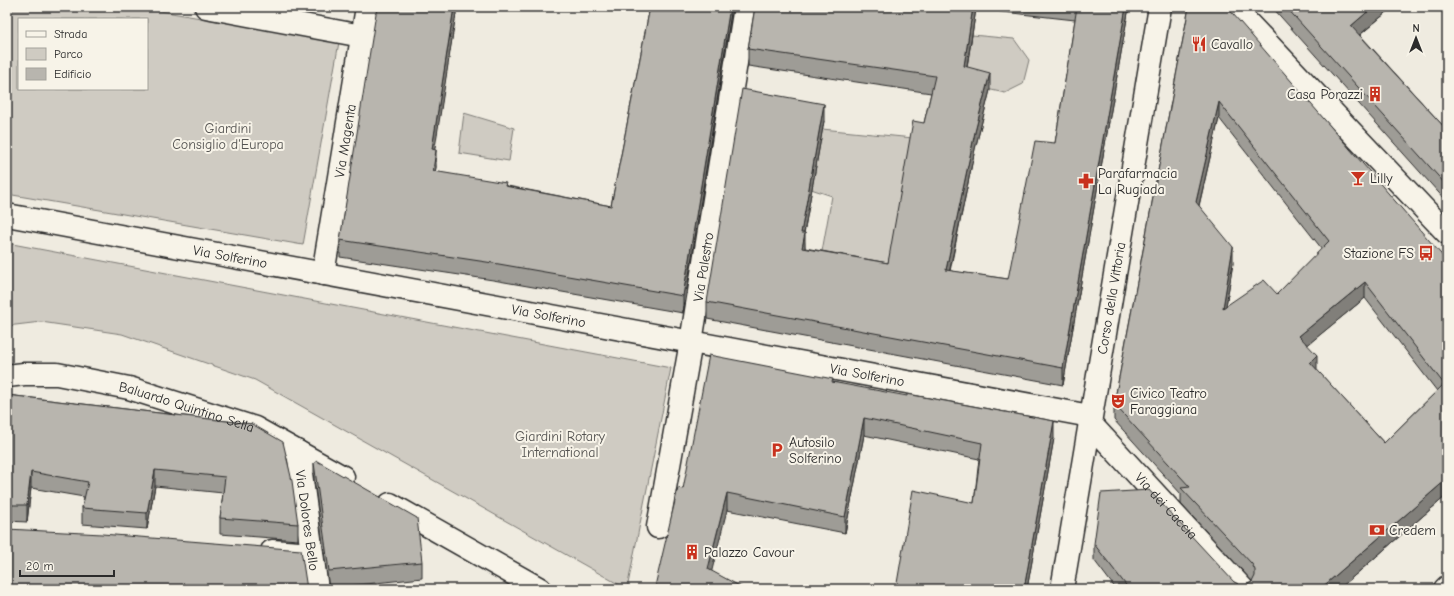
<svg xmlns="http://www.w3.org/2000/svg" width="1454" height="596" viewBox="0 0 1454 596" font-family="'Comic Neue',sans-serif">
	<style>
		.green { fill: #cfcbc2; stroke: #7d7b76; fill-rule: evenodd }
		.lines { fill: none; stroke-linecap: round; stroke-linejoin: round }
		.pedestrian-casing { stroke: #2b2b2b; stroke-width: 25 }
		.minor-casing { stroke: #2b2b2b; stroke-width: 25 }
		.tertiary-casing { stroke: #2b2b2b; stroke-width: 25 }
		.secondary-casing { stroke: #2b2b2b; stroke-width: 25 }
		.pedestrian { stroke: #f7f3e8; stroke-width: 22 }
		.minor { stroke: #f7f3e8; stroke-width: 22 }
		.tertiary { stroke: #f7f3e8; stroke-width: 22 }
		.secondary { stroke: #f7f3e8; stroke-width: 22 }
		.wall { fill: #9e9c96; stroke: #2b2b2b; fill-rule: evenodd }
		.shaded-wall { fill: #817f7a; stroke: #2b2b2b }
		.building { fill: #b8b5ae; stroke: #2b2b2b; fill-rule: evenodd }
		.labels { text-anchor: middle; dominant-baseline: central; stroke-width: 4; stroke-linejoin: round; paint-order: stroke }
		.poi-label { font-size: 14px; fill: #2b2b2b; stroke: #f7f3e8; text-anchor: start }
		.park-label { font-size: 14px; fill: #545351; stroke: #f7f3e8 }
		.street-label { font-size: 14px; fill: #2b2b2b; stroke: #f7f3e8 }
	</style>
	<rect width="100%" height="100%" fill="#efebe0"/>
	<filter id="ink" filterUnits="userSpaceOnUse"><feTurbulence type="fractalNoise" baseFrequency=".025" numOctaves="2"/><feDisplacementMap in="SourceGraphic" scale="8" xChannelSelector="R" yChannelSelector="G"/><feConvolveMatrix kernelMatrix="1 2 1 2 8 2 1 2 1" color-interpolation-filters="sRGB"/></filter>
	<g filter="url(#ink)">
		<path class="green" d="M7 7H137L339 42 303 245 7 194ZM19 19H147V89H19Z
			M286 7H322L319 12H314Z
			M972 35 1014 39 1029 60 1023 84 1005 93 964 84Z
			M464 113 514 128 509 161 459 153Z
			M822 129 913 138 888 280 819 268 832 196 811 189Z
			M7 243 671 368 627 589 255 380 122 334 41 322 7 326Z"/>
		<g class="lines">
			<g class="pedestrian-casing">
				<path id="pedestrian" d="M206 7 362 36"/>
			</g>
			<g class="minor-casing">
				<g id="minor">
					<path id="s1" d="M7 215 1090 416"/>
					<path id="s2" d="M323 274 367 7"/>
					<path id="s3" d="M1089 422 1243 589"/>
					<path id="s4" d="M298 452 317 589"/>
					<path id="s5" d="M658 527 691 342 745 7"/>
					<path d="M272 551 312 554"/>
				</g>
			</g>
			<g class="tertiary-casing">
				<g id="tertiary">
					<path id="s6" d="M7 376 24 374H57L129 388 255 428 343 477"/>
					<path d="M390 504 540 589"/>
					<path id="s7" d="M1062 589 1160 7"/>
					<path d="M1445 589 1447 587"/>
				</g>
			</g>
			<g class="secondary-casing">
				<path id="secondary" d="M1233 7 1447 233"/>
			</g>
			<use href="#pedestrian" class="pedestrian"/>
			<use href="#minor" class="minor"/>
			<use href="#tertiary" class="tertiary"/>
			<use href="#secondary" class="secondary"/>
		</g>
		<path class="wall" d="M457 7 434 150 436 167 435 172 611 206 650 7H732L683 313 493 280 340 257V240Z
			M755 7H1129L1063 385 707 319V302L824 121 804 233 805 248 888 263 924 123 931 93 748 66V49ZM976 9 1075 20 1055 143 1008 279 950 271 975 149 990 90 967 67Z
			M1189 7 1447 261V495L1339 589H1116L1094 560V544L1234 582 1240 585H1246L1252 582V581L1181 504V494L1114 420V404ZM1219 118 1322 249 1277 294 1226 306 1233 263 1199 206ZM1365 298 1437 391 1384 443 1317 370 1307 345Z
			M1272 7H1393L1360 35 1447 130V202Z
			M833 382 1054 438 1027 589H896L974 503 979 459 864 435 845 533 727 510 656 589 683 489Z
			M7 395 252 424 298 524V540L220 534V518L223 493 155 486 147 529 82 524V508L84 497 31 488 27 522 7 521Z
			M314 463 422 562V578L329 588 314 479Z"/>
		<path class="shaded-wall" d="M454 7H457L432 167V149Z
			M730 7H732L683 313V296Z
			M973 7H976V9L964 84V66Z
			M1126 7H1129L1063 385V368Z
			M1373 7H1393L1351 42V26Z
			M990 73V90L975 149 946 288V270L975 132Z
			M1219 102V118L1196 218V202Z
			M824 104V121L801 250V233Z
			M436 150V167L433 189V171Z
			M805 233V251L802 248Z
			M1233 247V263L1223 324V308Z
			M1365 282V298L1299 352V336Z
			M1317 355V371L1310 362Z
			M864 418V435L845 533V517Z
			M1054 421V438L1027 589H1024Z
			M155 470V486L147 529V513Z
			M31 472V488L27 522V505Z
			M1447 479V495L1339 589H1320Z
			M727 493V510L708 586V569Z
			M8 504V521H7V505Z"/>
		<path class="building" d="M377 7H454L432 149 436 150 433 171 506 183 505 186 611 206 650 7H730L683 296 493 263 340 240Z
			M755 7H973L964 66 990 73 975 132 946 270 1008 279 1035 141 1055 143 1077 7H1126L1063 368 707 302 742 89 824 104 801 233H805L802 248 888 263 913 121 924 123 935 76 748 49Z
			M1189 7H1227L1447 261V479L1320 589H1129L1094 544 1101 493 1149 490 1234 582 1240 585H1246L1252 582 1255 576V570L1252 564 1181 488 1190 487 1114 404ZM1219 102 1329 241 1277 294 1264 280 1223 308 1233 247 1196 202ZM1365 282 1444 384 1384 443 1310 362 1317 355 1299 336Z
			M1286 7H1373L1351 26 1447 130V186Z
			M709 355 833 379 832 382 907 396V394L1054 421 1024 589H896L913 490 974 503 982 443 864 418 845 517 727 493 708 569 745 589H656V582L678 488 683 489Z
			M7 395 252 424 283 442 292 481 298 524 220 518 225 477 155 470 147 513 82 508 88 482 31 472 27 505H7Z
			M317 461 417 518 422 562 329 571 314 463Z
			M7 529 102 534 301 550 307 589H7Z"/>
	</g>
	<defs>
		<g id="restaurant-bare" transform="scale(1.2)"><path d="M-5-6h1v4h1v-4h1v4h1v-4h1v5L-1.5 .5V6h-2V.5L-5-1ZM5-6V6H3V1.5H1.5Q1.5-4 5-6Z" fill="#c8321e" stroke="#f7f3e8" stroke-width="2.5" paint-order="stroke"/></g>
		<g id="building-bare" transform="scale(1.2)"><path d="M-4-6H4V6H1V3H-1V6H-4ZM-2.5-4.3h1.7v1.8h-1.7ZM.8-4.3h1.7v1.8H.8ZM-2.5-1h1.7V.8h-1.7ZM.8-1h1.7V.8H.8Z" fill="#c8321e" stroke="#f7f3e8" stroke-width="2.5" paint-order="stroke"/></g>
		<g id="bar-bare" transform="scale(1.2)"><path d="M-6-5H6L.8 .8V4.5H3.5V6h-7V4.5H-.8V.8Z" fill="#c8321e" stroke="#f7f3e8" stroke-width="2.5" paint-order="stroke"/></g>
		<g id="pharmacy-bare" transform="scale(1.2)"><path d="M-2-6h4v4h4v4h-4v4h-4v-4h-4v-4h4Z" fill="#c8321e" stroke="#f7f3e8" stroke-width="2.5" paint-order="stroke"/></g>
		<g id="bus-bare" transform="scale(1.2)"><path d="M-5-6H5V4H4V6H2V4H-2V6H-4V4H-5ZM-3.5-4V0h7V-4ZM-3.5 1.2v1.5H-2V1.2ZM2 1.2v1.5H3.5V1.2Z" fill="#c8321e" stroke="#f7f3e8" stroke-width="2.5" paint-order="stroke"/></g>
		<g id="theatre-bare" transform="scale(1.2)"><path d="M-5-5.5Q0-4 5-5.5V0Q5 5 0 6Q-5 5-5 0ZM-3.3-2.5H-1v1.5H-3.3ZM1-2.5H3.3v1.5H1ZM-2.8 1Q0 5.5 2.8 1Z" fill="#c8321e" stroke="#f7f3e8" stroke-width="2.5" paint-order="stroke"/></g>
		<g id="parking-bare" transform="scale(1.2)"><path d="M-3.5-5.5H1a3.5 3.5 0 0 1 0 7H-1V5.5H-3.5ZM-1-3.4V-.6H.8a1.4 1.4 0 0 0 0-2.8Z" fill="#c8321e" stroke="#f7f3e8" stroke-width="2.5" paint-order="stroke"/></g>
		<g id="bank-bare" transform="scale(1.2)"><path d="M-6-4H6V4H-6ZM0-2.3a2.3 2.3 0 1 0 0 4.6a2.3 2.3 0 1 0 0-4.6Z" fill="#c8321e" stroke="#f7f3e8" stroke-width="2.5" paint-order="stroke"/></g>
	</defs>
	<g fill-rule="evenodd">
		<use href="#restaurant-bare" x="1199" y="44"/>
		<use href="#building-bare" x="1375" y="94"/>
		<use href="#bar-bare" x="1358" y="178"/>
		<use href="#pharmacy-bare" x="1086" y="181"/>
		<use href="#bus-bare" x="1426" y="253"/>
		<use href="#theatre-bare" x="1118" y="401"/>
		<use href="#parking-bare" x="777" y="450"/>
		<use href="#bank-bare" x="1377" y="530"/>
		<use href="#building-bare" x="692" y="552"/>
	</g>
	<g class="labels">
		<g class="poi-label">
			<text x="1211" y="44">Cavallo</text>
			<text x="1363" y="94" text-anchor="end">Casa Porazzi</text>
			<text x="1098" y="173">Parafarmacia<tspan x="1098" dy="16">La Rugiada</tspan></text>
			<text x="1370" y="178">Lilly</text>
			<text x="1414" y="253" text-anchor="end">Stazione FS</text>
			<text x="1130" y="393">Civico Teatro<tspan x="1130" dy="16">Faraggiana</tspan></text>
			<text x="789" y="442">Autosilo<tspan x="789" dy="16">Solferino</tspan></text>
			<text x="1389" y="530">Credem</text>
			<text x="704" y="552">Palazzo Cavour</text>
		</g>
		<g class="park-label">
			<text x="228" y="128">Giardini<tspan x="228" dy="16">Consiglio d'Europa</tspan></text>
			<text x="560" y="436">Giardini Rotary<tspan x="560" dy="16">International</tspan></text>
		</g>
		<g class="street-label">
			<text stroke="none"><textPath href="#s2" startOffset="135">Via Magenta</textPath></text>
			<text stroke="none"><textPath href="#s1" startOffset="227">Via Solferino</textPath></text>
			<text stroke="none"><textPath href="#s5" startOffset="264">Via Palestro</textPath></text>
			<text stroke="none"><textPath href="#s7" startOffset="295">Corso della Vittoria</textPath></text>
			<text stroke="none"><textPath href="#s1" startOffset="551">Via Solferino</textPath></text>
			<text stroke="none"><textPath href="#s1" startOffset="875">Via Solferino</textPath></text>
			<text stroke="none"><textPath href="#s6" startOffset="184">Baluardo Quintino Sella</textPath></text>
			<text stroke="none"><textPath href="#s3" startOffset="114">Via dei Caccia</textPath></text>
			<text stroke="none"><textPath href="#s4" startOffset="69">Via Dolores Bello</textPath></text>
		</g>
	</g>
	<rect width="1454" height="596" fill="none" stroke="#f7f3e8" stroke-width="24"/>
	<rect x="12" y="12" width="1430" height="572" fill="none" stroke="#2b2b2b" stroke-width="1.5" filter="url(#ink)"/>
	<rect x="18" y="18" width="130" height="72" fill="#f7f3e8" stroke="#a5a39c"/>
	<rect x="26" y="31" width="20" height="6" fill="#f7f3e8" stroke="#a5a39c"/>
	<text x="54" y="38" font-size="12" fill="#2b2b2b">Strada</text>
	<rect x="26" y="48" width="20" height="12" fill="#cfcbc2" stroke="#a5a39c"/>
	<text x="54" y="58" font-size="12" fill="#2b2b2b">Parco</text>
	<rect x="26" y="68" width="20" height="12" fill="#b8b5ae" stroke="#a5a39c"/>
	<text x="54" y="78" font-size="12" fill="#2b2b2b">Edificio</text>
	<g transform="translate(1416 38)" stroke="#f7f3e8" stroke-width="3" paint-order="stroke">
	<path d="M0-3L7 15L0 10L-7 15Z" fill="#2b2b2b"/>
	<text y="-6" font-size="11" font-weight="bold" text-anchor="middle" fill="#2b2b2b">N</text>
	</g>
	<path d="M20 570v6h94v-6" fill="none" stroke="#2b2b2b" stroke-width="2"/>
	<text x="26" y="570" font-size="12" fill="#2b2b2b" stroke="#f7f3e8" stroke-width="3" paint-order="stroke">20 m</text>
</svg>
